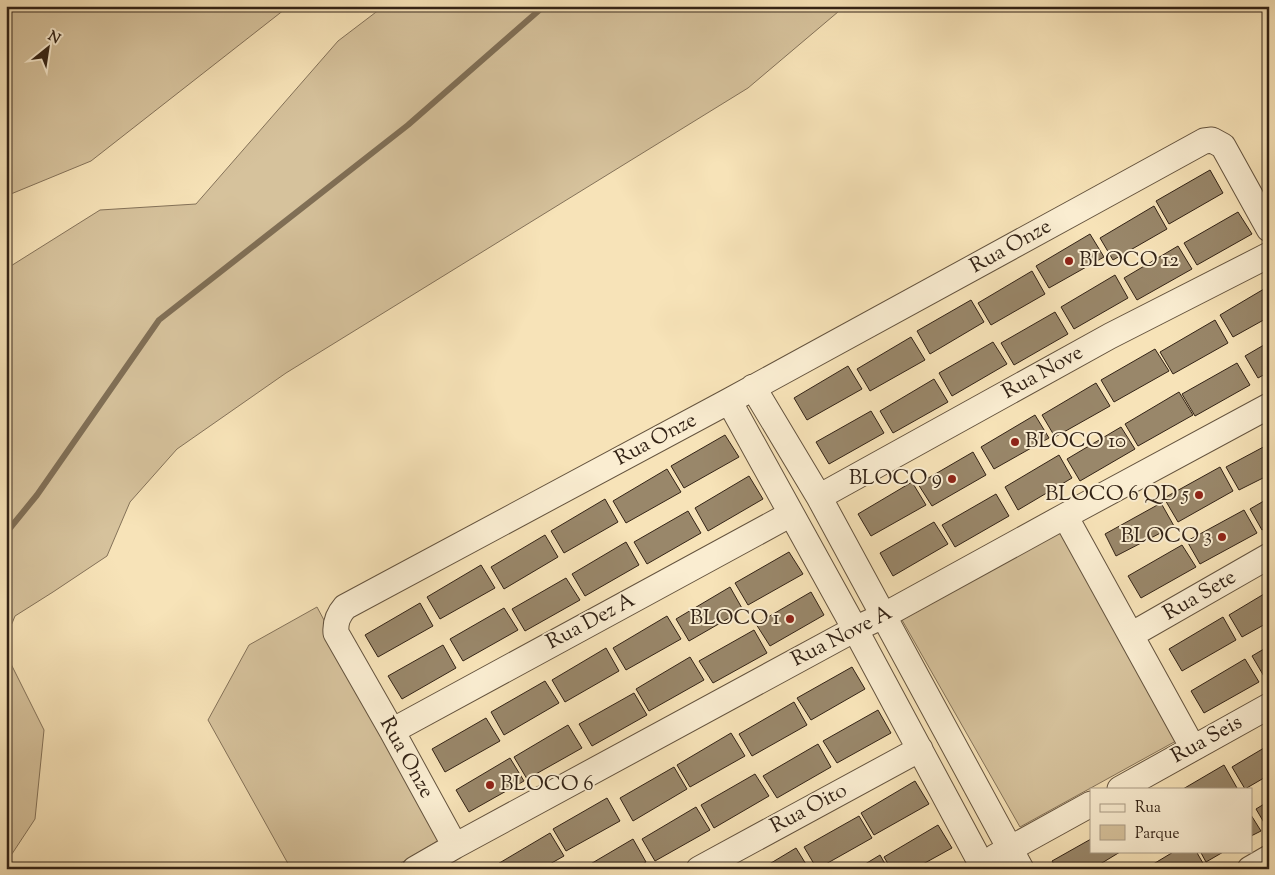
<svg xmlns="http://www.w3.org/2000/svg" width="1275" height="875" viewBox="0 0 1275 875" font-family="'Sorts Mill Goudy',serif">
	<style>
		.green { fill: #d6c29c; stroke: #847259 }
		.lines { fill: none; stroke-linecap: round; stroke-linejoin: round }
		.stream { stroke: #806f56; stroke-width: 6 }
		.building { fill: #99876a; stroke: #332316 }
		.minor-casing { stroke: #64533e; stroke-width: 27 }
		.minor { stroke: #faedd1; stroke-width: 25 }
		.poi-dot { fill: #8f2418; stroke: #faedd1; stroke-width: 2 }
		.labels { text-anchor: middle; dominant-baseline: central; stroke-width: 4; stroke-linejoin: round; paint-order: stroke }
		.street-label { font-size: 21px; fill: #332316; stroke: #faedd1 }
		.poi-label { font-size: 21px; fill: #332316; stroke: #faedd1; text-anchor: end }
	</style>
	<rect width="100%" height="100%" fill="#f7e3b8"/>
	<filter id="stains"><feTurbulence type="fractalNoise" baseFrequency=".004" numOctaves="4"/><feColorMatrix values="0 0 0 0 .2 0 0 0 0 .09 0 0 0 0 .02 0 0 0 .5 -.17"/></filter>
	<radialGradient id="worn" r=".72"><stop offset=".6" stop-color="#630" stop-opacity="0"/><stop offset="1" stop-color="#630" stop-opacity=".3"/></radialGradient>
	<path class="green" d="M6 6H289L91 161 6 196Z
		M384 6H845L748 88 286 373 177 449 130 502 107 556 53 592 15 616 6 638V269L100 210 196 204 338 41Z
		M1061 531 1176 741 1020 827 902 620Z
		M317 607 441 839 391 869H291L208 720 249 645Z
		M6 654 44 730 35 819 6 863Z"/>
	<g class="lines">
		<path class="stream" d="M6 533 37 495 159 320 408 125 544 6"/>
	</g>
	<path class="building" d="M1210 170 1223 193 1169 224 1156 201Z
		M1154 206 1167 229 1113 260 1100 238Z
		M1238 212 1252 234 1197 265 1184 243Z
		M1090 234 1104 257 1049 288 1036 266Z
		M1178 246 1192 269 1137 300 1124 278Z
		M1032 271 1045 294 991 325 978 303Z
		M1115 275 1128 298 1074 329 1061 307Z
		M1269 286V317L1233 337 1220 315Z
		M971 300 984 322 930 354 917 331Z
		M1055 312 1068 334 1014 365 1001 343Z
		M1215 320 1228 343 1173 374 1160 352Z
		M911 337 925 360 870 391 857 369Z
		M993 342 1007 364 952 396 939 373Z
		M1269 342V372L1258 378 1245 356Z
		M1155 349 1169 371 1114 402 1101 380Z
		M1237 363 1250 385 1195 416 1182 394Z
		M848 366 862 389 807 420 794 398Z
		M934 379 948 402 893 433 880 411Z
		M1096 383 1110 406 1055 437 1042 415Z
		M1179 392 1193 415 1138 446 1125 424Z
		M871 411 884 433 829 464 816 442Z
		M1035 415 1049 438 994 469 981 447Z
		M1121 427 1135 449 1080 481 1067 459Z
		M725 435 739 457 684 488 671 466Z
		M1269 444V475L1239 490 1226 467Z
		M973 452 986 475 932 506 918 484Z
		M1059 455 1072 478 1018 510 1005 487Z
		M1220 467 1233 491 1178 522 1164 498Z
		M667 469 681 492 626 523 613 501Z
		M749 476 763 499 708 531 695 508Z
		M912 482 926 505 871 536 858 514Z
		M996 494 1009 516 955 547 942 525Z
		M1269 498V526L1262 530 1250 509Z
		M605 499 618 522 564 553 551 531Z
		M1161 503 1174 526 1116 556 1105 534Z
		M1244 510 1257 533 1200 564 1187 541Z
		M688 511 701 533 647 564 634 542Z
		M934 522 948 544 893 576 880 553Z
		M545 535 558 557 504 589 491 567Z
		M626 542 639 565 585 596 572 574Z
		M1182 545 1196 567 1141 598 1128 576Z
		M789 552 803 574 748 605 735 583Z
		M481 565 495 588 440 619 427 597Z
		M566 578 580 600 525 631 512 609Z
		M730 587 743 610 689 641 676 619Z
		M1269 591V622L1242 637 1229 615Z
		M811 592 824 615 770 646 756 624Z
		M420 603 433 626 378 657 365 635Z
		M504 608 518 630 463 661 450 639Z
		M667 616 681 639 626 670 613 648Z
		M1223 617 1236 640 1182 671 1169 649Z
		M754 630 767 653 713 683 699 661Z
		M443 645 456 668 402 699 388 676Z
		M1269 646V676L1265 678 1252 656Z
		M606 648 619 671 565 702 552 680Z
		M690 657 704 680 649 711 636 689Z
		M1245 659 1259 682 1204 713 1191 691Z
		M852 667 865 689 811 720 797 698Z
		M545 681 559 703 504 735 491 712Z
		M634 693 647 715 592 746 579 724Z
		M794 702 807 725 752 756 739 734Z
		M878 710 891 733 837 763 823 741Z
		M486 718 500 741 445 772 432 749Z
		M568 725 582 748 527 779 514 757Z
		M731 733 745 756 690 787 677 765Z
		M818 744 831 767 777 798 763 776Z
		M1269 745V775L1245 789 1232 767Z
		M510 758 524 781 469 812 456 790Z
		M1224 765 1237 788 1236 789H1183Z
		M674 767 687 789 633 821 620 798Z
		M755 774 769 796 714 828 701 805Z
		M915 781 929 804 874 835 861 813Z
		M607 798 620 821 566 851 553 829Z
		M1269 801V831L1256 809Z
		M696 807 710 830 655 861 642 839Z
		M1251 815 1261 831 1251 836Z
		M859 816 872 838 817 869 804 847Z
		M938 825 952 848 914 869H891L884 857Z
		M550 833 564 856 541 869H498L496 865Z
		M633 839 646 862 634 869H582Z
		M1091 839V851H1120V852L1092 869H1057L1052 861Z
		M796 848 809 869H761Z
		M1175 851H1196L1204 865 1197 869H1145Z
		M1200 851H1225L1206 862Z
		M880 855 888 869H857Z"/>
	<g class="lines">
		<g class="minor-casing">
			<path id="minor" d="M753 387 819 497 1021 869
				M729 401 855 629 984 869
				M819 497 1110 336 1269 255
				M1065 516 1193 748
				M1131 635 1269 556
				M392 731 791 514
				M1120 789 1269 706
				M455 846 392 731 336 633C335 622 338 615 345 607L729 401 1082 208 1204 141 1212 140 1223 146 1269 229
				M995 857 1091 804
				M415 869 455 846 855 629 883 616 1065 516 1269 406
				M699 869 920 749
				M1250 869 1269 858"/>
		</g>
		<use href="#minor" class="minor"/>
	</g>
	<g class="poi-dot">
		<circle cx="1069" cy="261" r="5"/>
		<circle cx="1015" cy="442" r="5"/>
		<circle cx="952" cy="479" r="5"/>
		<circle cx="1199" cy="495" r="5"/>
		<circle cx="1222" cy="537" r="5"/>
		<circle cx="790" cy="619" r="5"/>
		<circle cx="490" cy="785" r="5"/>
	</g>
	<g class="labels">
		<g class="street-label">
			<text transform="translate(1011 247) rotate(-29)">Rua Onze</text>
			<text transform="translate(1043 373) rotate(-29)">Rua Nove</text>
			<text transform="translate(656 440) rotate(-28)">Rua Onze</text>
			<text transform="translate(1200 596) rotate(-30)">Rua Sete</text>
			<text transform="translate(591 622) rotate(-28)">Rua Dez A</text>
			<text transform="translate(842 637) rotate(-27)">Rua Nove A</text>
			<text transform="translate(1207 740) rotate(-29)">Rua Seis</text>
			<text transform="translate(406 758) rotate(61)">Rua Onze</text>
			<text transform="translate(809 809) rotate(-28)">Rua Oito</text>
		</g>
		<g class="poi-label">
			<text x="1079" y="261" text-anchor="start">BLOCO 12</text>
			<text x="1025" y="442" text-anchor="start">BLOCO 10</text>
			<text x="942" y="479">BLOCO 9</text>
			<text x="1189" y="495">BLOCO 6 QD 5</text>
			<text x="1212" y="537">BLOCO 3</text>
			<text x="780" y="619">BLOCO 1</text>
			<text x="500" y="785" text-anchor="start">BLOCO 6</text>
		</g>
	</g>
	<rect width="1275" height="875" fill="none" stroke="#f7e3b8" stroke-width="25"/>
	<rect x="8" y="8" width="1260" height="860" fill="none" stroke="#332316" stroke-width="2.5"/>
	<rect x="12" y="12" width="1250" height="850" fill="none" stroke="#332316"/>
	<rect x="1090" y="788" width="162" height="65" fill="#faedd1" stroke="#aa9c86"/>
	<rect x="1100" y="804" width="25" height="8" fill="#faedd1" stroke="#aa9c86"/>
	<text x="1135" y="812" font-size="15" fill="#332316">Rua</text>
	<rect x="1100" y="825" width="25" height="15" fill="#d6c29c" stroke="#aa9c86"/>
	<text x="1135" y="838" font-size="15" fill="#332316">Parque</text>
	<g transform="translate(48 48) rotate(30)" stroke="#faedd1" stroke-width="4" paint-order="stroke">
	<path d="M0-4L9 19L0 12L-9 19Z" fill="#332316"/>
	<text y="-8" font-size="14" font-weight="bold" text-anchor="middle" fill="#332316">N</text>
	</g>
	<rect width="100%" height="100%" filter="url(#stains)"/>
	<rect width="100%" height="100%" fill="url(#worn)"/>
</svg>
